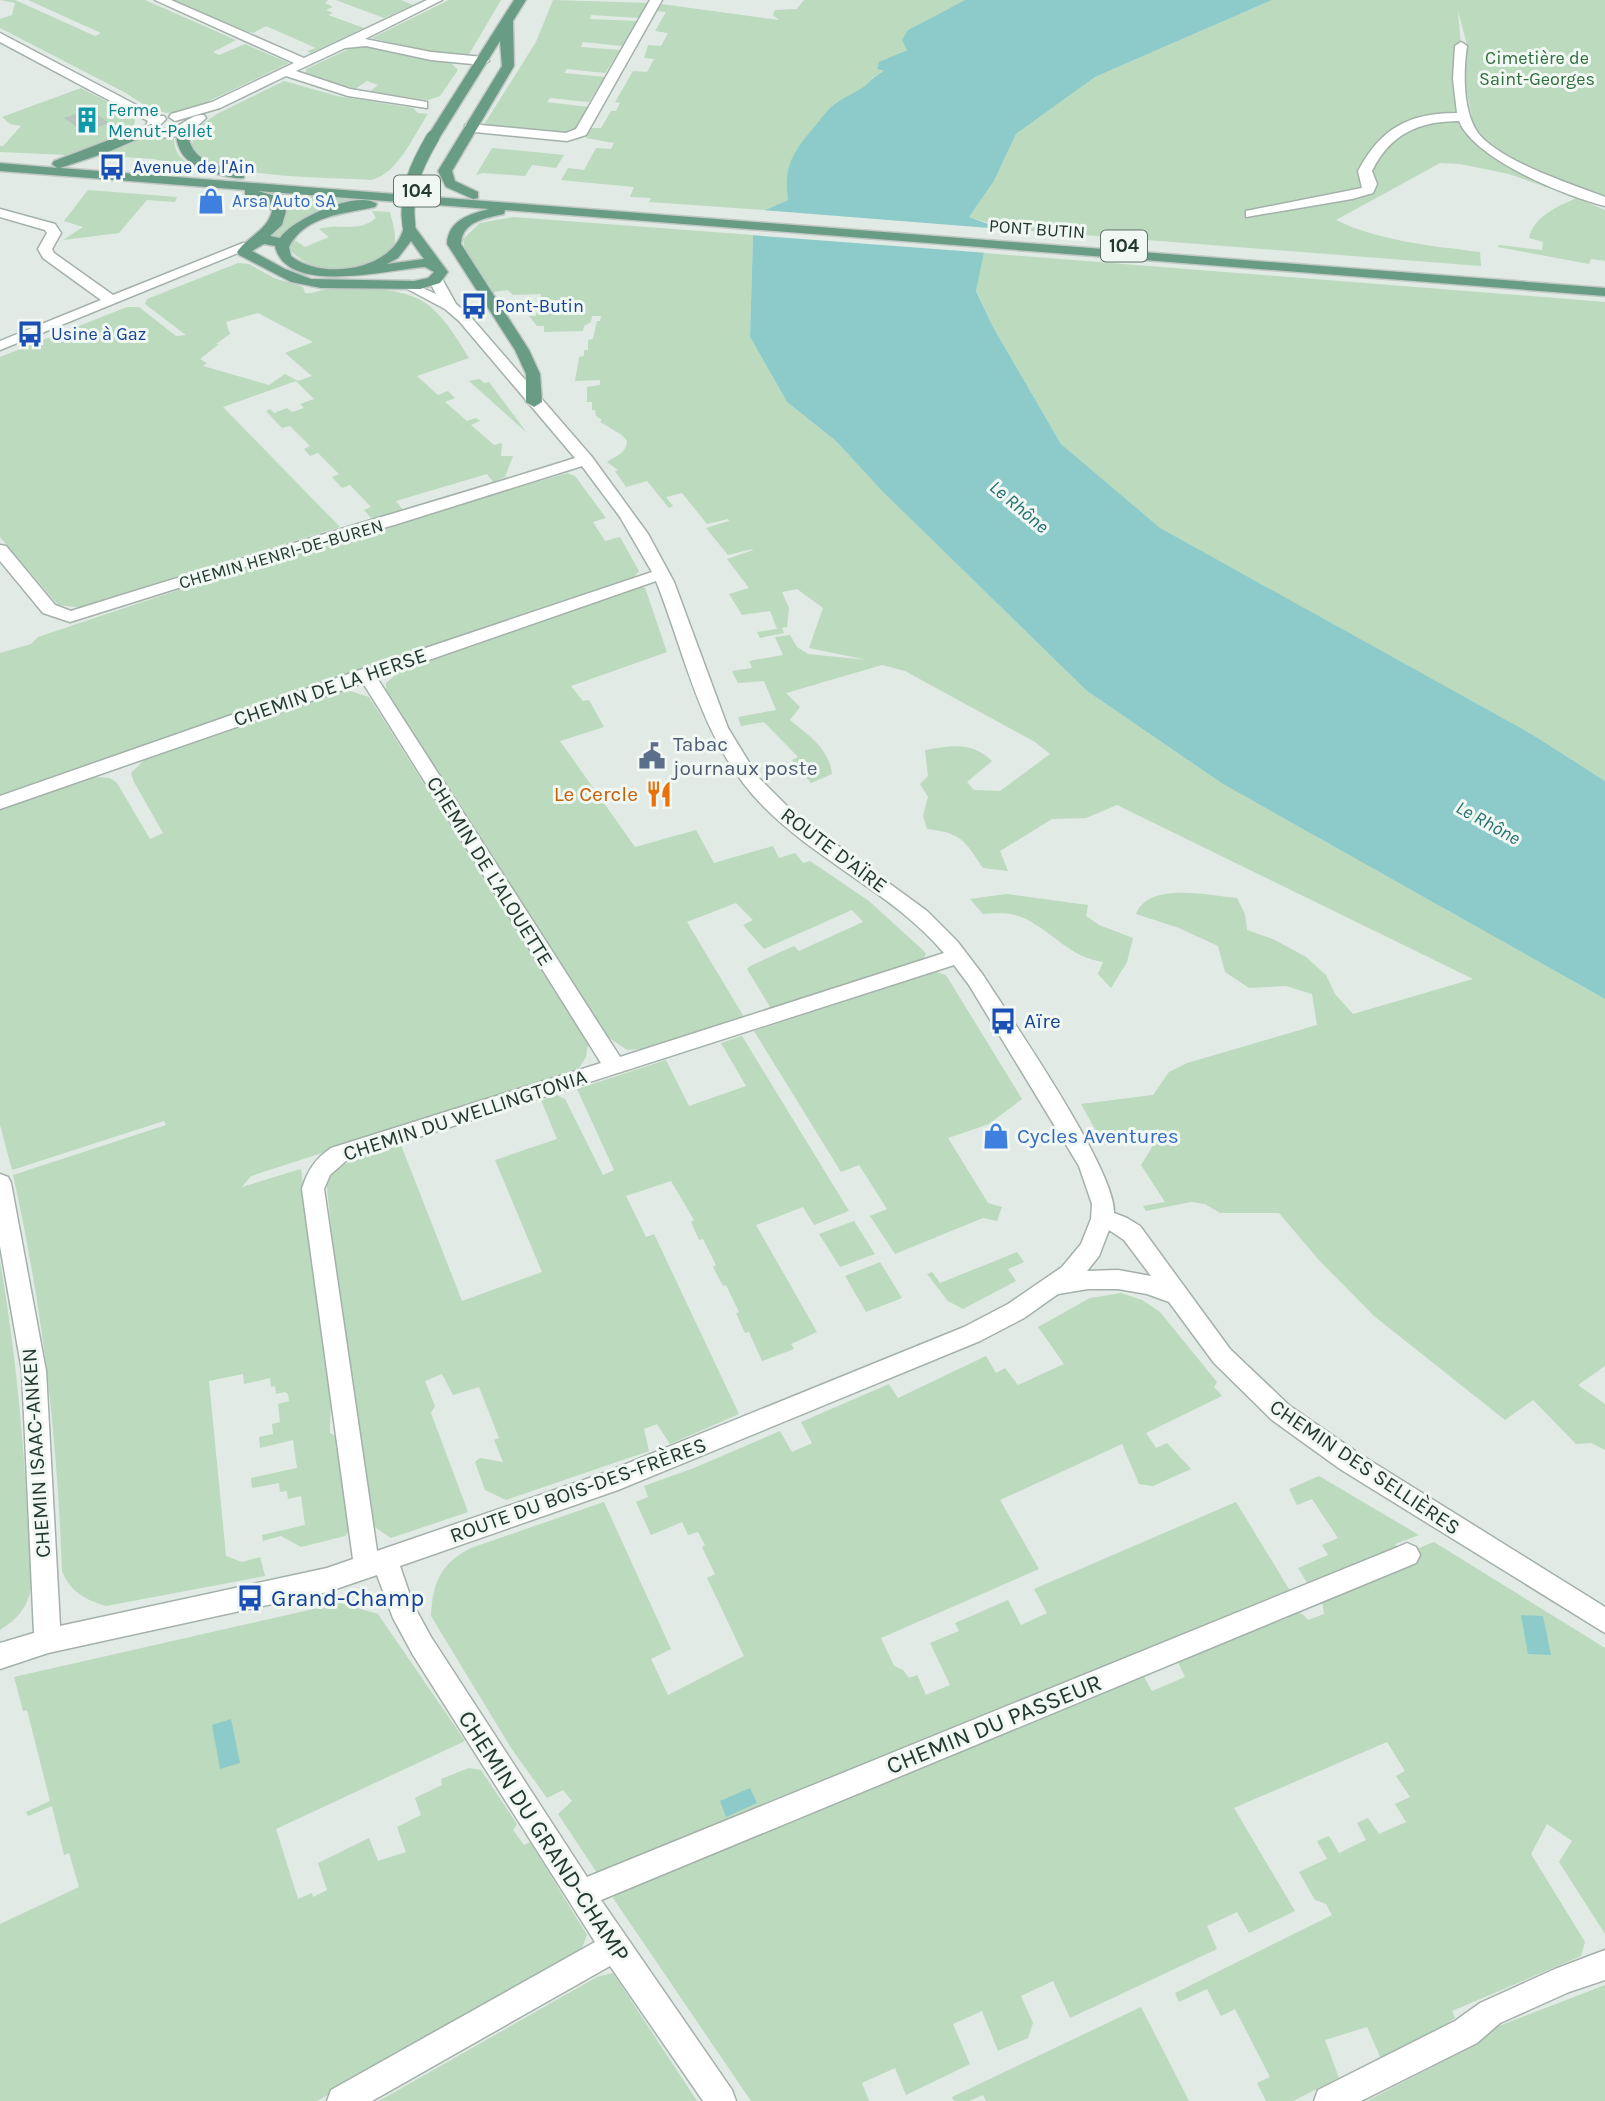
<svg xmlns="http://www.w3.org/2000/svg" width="1605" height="2101" viewBox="0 0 1605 2101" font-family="Karla,sans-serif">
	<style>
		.green { fill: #bbdabe; fill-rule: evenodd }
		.water { fill: #8ccbc9 }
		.pier { fill: #e1eae4 }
		.building { fill: #b6c5bd }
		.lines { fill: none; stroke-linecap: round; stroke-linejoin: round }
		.minor-casing { stroke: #a4b1aa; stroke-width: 3 }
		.major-casing { stroke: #c1c8c5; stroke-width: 3 }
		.minor { fill: #fff; fill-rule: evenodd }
		.major { fill: #689c85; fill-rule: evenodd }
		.major-bridge-casing { stroke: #c1c8c5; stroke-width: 15; stroke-linecap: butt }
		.major-bridge { stroke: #689c85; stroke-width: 13 }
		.labels { text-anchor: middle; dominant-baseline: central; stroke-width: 6; stroke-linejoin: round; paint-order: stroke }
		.far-park-label { font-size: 18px; fill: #306d3c; stroke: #f1f7f3 }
		.far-culture-label { font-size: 18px; fill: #0d838f; stroke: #f1f7f3; text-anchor: start }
		.far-transit-label { font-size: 18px; fill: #164399; stroke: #f1f7f3; text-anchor: start }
		.far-shop-label { font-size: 18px; fill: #366cbe; stroke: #f1f7f3; text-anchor: start }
		.far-street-label { font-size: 18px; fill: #23392f; stroke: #f1f7f3 }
		.shield { fill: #f1f7f3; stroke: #61726a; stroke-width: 2 }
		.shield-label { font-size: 19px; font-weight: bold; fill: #23392f }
		.far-water-label { font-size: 19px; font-style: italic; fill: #22706f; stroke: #f1f7f3 }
		.street-label { font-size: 21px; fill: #23392f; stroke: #f1f7f3 }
		.service-label { font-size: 21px; fill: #4e5e75; stroke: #f1f7f3; text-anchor: start }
		.food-label { font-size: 21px; fill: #c56008; stroke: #f1f7f3; text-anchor: end }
		.transit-label { font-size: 21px; fill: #164399; stroke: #f1f7f3; text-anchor: start }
		.shop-label { font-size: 21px; fill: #366cbe; stroke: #f1f7f3; text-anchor: start }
		.near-transit-label { font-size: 24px; fill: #164399; stroke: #f1f7f3; text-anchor: start }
		.near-street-label { font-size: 24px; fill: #23392f; stroke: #f1f7f3 }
	</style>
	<rect width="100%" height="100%" fill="#e1eae4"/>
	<path class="green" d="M0 0H15L95 36 101 33 28 0H145L236 40 213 52 219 55 245 44 289 63 190 110 166 113 149 108 124 92 0 28V19L12 15 15 3Z
		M173 0H328L325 3 333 7 326 10 333 13 328 15 364 28 311 53 307 51 316 48 266 26 253 33 245 31Z
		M336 0H401L413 5 384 18Z
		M449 0H501L468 56 416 49 372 38Z
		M553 0 649 3 639 18 591 15 590 19 637 21 622 46 583 42 581 47 620 50 605 73 567 69 564 73 605 77 589 102 550 98 547 102 589 107 575 130 561 133 483 126 536 42Z
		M804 0H965L908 30V49L880 62 877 69 885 72 872 78C867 92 844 97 833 105 828 109 823 117 819 122 797 147 783 164 788 200L765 210 649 202 651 198 630 197 634 187 561 180 568 168 584 170 596 148 611 149 614 143 586 138 589 128H601L611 111H616L620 103 615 102 633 71 647 72 654 59 644 58 648 45 661 46 668 33 655 31 666 12 657 11 661 4 779 20 773 15 775 10 797 9Z
		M1272 0H1605V198L1514 159 1490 145 1474 128 1464 77 1466 41 1458 11 1461 46 1456 48C1451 66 1452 78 1455 96 1457 108 1459 122 1466 132 1485 162 1532 175 1564 188L1560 192 1509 174 1460 164 1440 163 1336 220C1379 241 1432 246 1480 252L1481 266 1008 229 969 217 994 181 1016 134 1095 77Z
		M363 46 450 62 458 70 440 96 428 100 369 92 378 85 367 81 355 89 306 75V69L349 49Z
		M284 81 337 96 413 108 418 113 428 114C413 136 398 174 371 180 329 177 237 179 203 157 199 154 195 149 192 145L194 130 217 114Z
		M81 88 127 112 135 119 134 126 121 137 66 155 0 152V146H3L21 126 10 124 2 117Z
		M148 134 174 137C174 154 181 159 195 167L153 159 97 155Z
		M492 148 564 155 556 168 532 165 525 176 483 173 476 175Z
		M88 190 177 197 175 202 147 200 119 233 63 240 83 227 64 221Z
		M274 192 363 199 362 202C335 209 298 214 279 238L270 236 284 220 286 211 273 195Z
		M1576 198 1605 210V261L1591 259 1589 264 1498 247 1499 245 1542 250 1543 242 1529 238C1534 216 1557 207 1576 198Z
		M372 211 390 212C392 222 399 240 392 250 389 254 383 256 378 259 351 273 306 275 288 246L293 239 305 247 329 237 319 229C339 223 359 233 376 218Z
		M513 217 753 235 750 337 787 402 836 441 881 490 1087 691 1223 784 1605 999V1366L1578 1385 1605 1404V1450L1591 1443 1576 1444 1533 1400 1505 1420 1374 1316 1318 1259 1279 1213H1220L1205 1204 1191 1202 1146 1211 1143 1206 1165 1202 1141 1165 1151 1149 1159 1129 1101 1140 1081 1104 1153 1095 1169 1072 1187 1063 1317 1025 1312 994 1286 986 1249 988 1225 972 1218 946 1179 928 1136 914C1150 881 1208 896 1237 898L1245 914 1247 930 1273 939 1306 957 1326 975 1335 994 1353 1014 1473 979 1117 805 1086 818 1052 819 1000 851 1008 871 983 868C964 840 962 833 927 829L923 816 928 797 920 784 928 776 925 750C953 746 970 741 992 761L967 782 974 790 1000 791 1050 754 1035 742 905 671 882 665 786 693 800 707 790 720C809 736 829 748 832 774L811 783 792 760 798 757 764 722 741 726 738 717 776 710 764 681 738 683 732 671 752 668 749 661 783 655 775 637 790 635 797 647 808 654 867 660 809 648 823 608 797 589 782 592 789 608 787 627 782 628 784 633 760 638 757 632 777 629 770 611 742 615 729 594 749 588 727 559 753 550 752 549 728 555 706 528 729 521 728 519 707 524 682 493 666 497 673 506 669 508 647 481 626 487 615 471 618 470 607 462C617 455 626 454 627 441L622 435 600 422 602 420 596 416 595 410H592V402H587V387L600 385V380L575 381 579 357 584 356V350H588V340L593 339 597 321H600L601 316H592L591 322 584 326 583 331 544 332V326H537L529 316H536L541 294 513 295 508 290 493 292 465 249 463 239 480 223Z
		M984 253 1605 302V781L1533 735 1160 529 1061 444 993 327 976 290Z
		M238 263 249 264 274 278 303 287 305 293C315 294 321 289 331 289 362 289 410 285 434 310 448 323 459 342 469 358L417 376 438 395 448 391 455 398 445 402 467 421 476 418 480 421 471 425 494 445 502 443 501 456H513L505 477 493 482 487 474 396 501 403 510 372 519 364 510 371 507 350 485 342 488 332 477 339 474 318 453 310 456 304 449 310 446 290 426 282 428 266 411 270 409 274 413 287 408 292 412 304 408 300 404 314 399 296 381 223 407 340 527 203 568 83 608 58 605 0 537V357L127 307H139L176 336 186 335 145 304 147 299ZM258 313 313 342 285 353 312 376 298 381 285 374 269 385 203 366 207 363 200 359 219 344H216L230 334 226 322Z
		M480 379 484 383 489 382 527 433 469 381Z
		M567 473 575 476 606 518 593 522 605 541 620 537 639 571 634 577 0 796V653L31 644 38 637 250 566Z
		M638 587 645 588 667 652 571 686 583 701 589 700 604 727 560 741 635 847 696 830 714 863 773 846 779 858 795 853 803 863 810 861 869 901 926 953 924 959 774 1009 770 1007 747 969 750 966 794 946 799 951 863 922 852 910 764 949 743 925 753 920 736 903 687 922 744 1017 644 1049 627 1050 608 1037 401 714 386 691V683L400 671Z
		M347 690 369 697 588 1044 586 1057 578 1070 251 1176 242 1187 301 1169 331 1392C332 1407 329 1419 330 1433L336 1436 349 1530 345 1536 301 1547 281 1536 263 1541 262 1535 305 1525 301 1496 288 1499 287 1491 280 1492 279 1483 252 1488 251 1478 297 1468 293 1440 260 1448 259 1437 273 1434 272 1424 280 1422 278 1404 289 1401 288 1394 285 1392 276 1394 275 1386 271 1387 270 1378 244 1384 243 1374 209 1381 226 1556 242 1562 260 1557 265 1576 106 1606C86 1600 70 1592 62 1571 57 1434 43 1309 13 1175L166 1125 164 1121 12 1170 0 1125V810L94 777 110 778 117 783 150 839 163 833 134 782 131 773 144 760Z
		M1006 894 1088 905 1086 916 1099 925 1133 938 1127 962 1111 988 1098 974 1103 962C1070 957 1054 933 1026 919 1012 912 998 913 983 914L970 899Z
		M936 972 946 975 1022 1099 989 1124 948 1138 988 1203 1002 1207 997 1221 983 1218 895 1254 870 1216 887 1209 859 1165 841 1172 754 1031Z
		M742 1036 849 1211 814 1225 803 1207 756 1225 817 1332 791 1344 794 1349 762 1361 749 1332 745 1333 736 1313 739 1312 726 1285 723 1286 713 1267 716 1265 703 1239 699 1240 691 1222 694 1220 671 1181 626 1196 646 1237 654 1234 739 1414 670 1444 657 1424 644 1429 649 1451 506 1500 485 1490 475 1462 480 1458 503 1462 494 1440 499 1438 479 1387 453 1395 442 1374 425 1381 435 1406 431 1413 468 1512 391 1538 373 1526 334 1260 326 1177 335 1167 401 1145 462 1301 542 1272 495 1160 557 1139 541 1100 556 1095 565 1099 603 1175 614 1170 577 1089 666 1060 689 1106 746 1086 721 1043Z
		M854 1221 875 1254 840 1267 819 1234Z
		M1017 1252 1024 1262 1008 1269 1016 1281 963 1309 948 1301 927 1274 932 1272 940 1283Z
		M0 1261C19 1370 27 1479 31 1589 26 1610 17 1619 0 1630Z
		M880 1262 902 1298 866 1312 845 1276Z
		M1121 1293 1142 1300 1160 1312 1217 1382 1214 1387 1222 1396 1146 1433 1156 1448 1167 1443 1191 1469 1153 1486 1139 1484 1122 1444 1000 1500 1039 1569 881 1638 894 1666 903 1670 909 1678 917 1675 926 1695 950 1685 930 1643 959 1631 955 1623 1008 1600 1021 1625 1047 1613 1034 1589 1236 1502 1292 1594 612 1876 597 1873 558 1814 572 1801 563 1790 547 1798 511 1748 431 1616C433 1582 440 1564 471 1548L604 1502 671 1649 651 1659 668 1695 744 1656 707 1578 715 1574 702 1547 705 1545 698 1532 688 1535 682 1522 651 1535 636 1502 648 1497 644 1486 694 1468 780 1431 792 1452 812 1443 801 1422 889 1384 898 1398 986 1356 996 1373 1005 1368 1018 1385 1064 1364 1038 1327 1090 1298Z
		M1319 1476 1419 1535 1395 1544 1399 1551 1309 1586 1298 1568 1328 1555 1322 1545 1338 1538 1312 1499 1297 1505 1289 1489Z
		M1434 1542 1605 1648V1934L1559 1862 1572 1841 1547 1824 1531 1854 1585 1942 1581 1956 1452 2011 1455 2018 1411 2048 1382 2061 1367 2027 1325 2040 1339 2078 1293 2101H1266L1257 2083 1270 2077 1235 2009 1221 2016 1207 1989 1179 2002 1175 1993 1332 1915 1326 1904 1315 1900 1299 1872 1327 1859 1317 1841 1329 1836 1339 1853 1366 1840 1357 1823 1368 1818 1379 1834 1406 1822 1395 1804 1410 1797 1396 1776 1405 1771 1387 1742 1234 1808 1295 1911 1249 1933 1237 1912 1207 1926 1217 1949 1070 2018 1053 1981 1021 1996 1033 2023 1028 2038 998 2051 982 2011 953 2024 970 2064 906 2095 895 2068 862 2083 869 2101H751L613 1898 616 1893 1143 1675 1152 1691 1185 1677 1177 1660 1274 1620 1275 1623 1288 1618V1615C1298 1611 1302 1612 1308 1620L1324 1614 1322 1601 1414 1550Z
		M340 1603 378 1614 465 1741 276 1829 298 1899 312 1893 313 1897 327 1890 318 1863 369 1838 378 1861 406 1852 397 1827 421 1815 415 1798 442 1785 441 1779 469 1768 481 1770 517 1824 513 1830 524 1845 530 1842 587 1935 580 1953 317 2101H0V1924L79 1887 69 1853 64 1855 52 1806 28 1816 26 1812 50 1801 27 1710 23 1711 14 1677Z
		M613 1973 697 2101H379L597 1977Z
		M1605 1985V2101H1367L1471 2047 1496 2027Z
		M1141 2007 1189 2101H986L983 2095 969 2101H954L952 2097Z"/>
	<path class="water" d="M965 0H1272L1095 77 1016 134 994 181 969 217 999 228 984 253 976 291 993 327 1061 444 1160 528 1533 735 1605 781V999L1223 784 1087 691 881 490 836 441 787 402 750 337 753 235 765 210 788 200C783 165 794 151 815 126 821 119 827 110 833 105 847 95 864 90 873 78L884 71 877 69 879 62 907 50 902 40 908 30Z
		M1521 1615 1543 1616 1551 1655 1528 1654Z
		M231 1719 240 1763 220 1769 212 1725Z
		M750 1788 757 1803 726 1817 720 1801Z"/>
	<path class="pier" d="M761 210 1002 229 988 253 750 235Z"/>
	<path class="building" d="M90 109 109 123 84 132 64 118Z"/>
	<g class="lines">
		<g class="minor-casing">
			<path id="minor" d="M155 0H171L304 58 427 0H442L365 39 431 52 483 57 489 61 483 65 431 60 366 46 345 48 296 71 350 89 427 102V108L348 96 286 76 220 108 175 121 169 117 171 114 212 102 294 63Z
				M650 0H662L586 135 567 141 465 131V125L470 124 566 133 576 129Z
				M0 33 157 116H164L166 119 158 127C175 137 187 113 204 115L206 118C191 134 162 147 145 128L148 121 0 42Z
				M1461 42 1467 46C1463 72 1463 108 1476 130 1495 160 1572 184 1605 197V206C1566 196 1475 160 1459 121 1419 121 1390 134 1372 171L1377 184 1373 193 1352 199 1246 217V211L1362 188 1358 171C1381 128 1409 113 1457 113L1453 79 1455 46Z
				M0 209 55 224 61 233 52 249 54 253 113 295 243 243H253L255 246 0 350V341L101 300 43 258 38 249 47 233 45 230 0 217Z
				M436 276 441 277 456 304 469 315 592 457 648 534 674 582 728 728 758 777 796 815 927 911 957 941 983 975C1011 1019 1116 1170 1114 1213L1127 1218 1140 1226 1230 1349 1290 1406 1358 1453 1605 1607V1633L1340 1469 1272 1420 1214 1363 1169 1302 1147 1294 1118 1289H1088L1058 1294 1024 1318 980 1341 618 1490 400 1566 413 1604 431 1637 587 1877 1398 1547 1407 1543 1416 1547 1420 1555 1416 1563 601 1900 732 2090 736 2101H703L610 1966 372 2101H327L331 2090 595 1942 413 1655 393 1618 377 1575 327 1592 48 1653 0 1669V1643L34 1633 22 1371 0 1246V1174L8 1177 11 1183 46 1371 60 1626 327 1568 353 1559 302 1189C307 1171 316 1158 331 1148L601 1063 363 683 0 809V796L360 670 652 572 620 517 582 466 394 525 277 557 70 622 43 613 0 561V545L6 546 55 605 71 611C238 558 407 511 575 458L459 321 445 309 400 285 407 281 436 294 429 280ZM656 581C687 659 702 744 763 806 818 862 893 893 944 953L620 1057 377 678ZM954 965 969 985 1079 1166 1092 1204 1091 1219 1081 1244 1062 1267 1008 1304 964 1327 604 1473 377 1551 324 1189 330 1175 347 1160ZM1109 1230 1124 1240 1151 1276 1118 1270 1087 1271 1099 1256Z
				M1605 1950V1980L1569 1992 1500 2023 1477 2043 1361 2101H1314L1318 2090 1455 2021 1480 2003 1555 1969Z"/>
		</g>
		<g class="major-casing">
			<path id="major" d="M514 0H526L513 21 514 66 452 171 455 181 478 192V198L473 199 446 187 438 171 502 66 500 41 438 140 433 141 427 137Z
				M151 124 157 128 156 131 108 152 60 168 1605 288V296L505 210 504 214C486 218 462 221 461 244L529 350 540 374 542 402 534 407 526 402V374L515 350 447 244C448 220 470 214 489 209L258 191 275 196 286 211 282 225 270 236 280 238C292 219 359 189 377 204L375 207C344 214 305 215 289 247L291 256C324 282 396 269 404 226H414L448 272 440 283 420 289 321 288 291 282 239 255 237 252C248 236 267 231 272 211L265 202 245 196V190L0 171V163L57 168 52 164 54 161ZM411 241 424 259 387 264 398 258ZM264 244 275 246C286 297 390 269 425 267L434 272 428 278 414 281 311 279 285 269 252 251Z
				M182 127 188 131C189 162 218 166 244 172V178C236 179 229 177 221 175 196 169 176 159 176 131Z"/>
		</g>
		<use href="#minor" class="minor"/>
		<use href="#major" class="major"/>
		<g class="major-bridge-casing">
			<path id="major-bridge" d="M409 226C404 192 416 166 433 137"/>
		</g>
		<use href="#major-bridge" class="major-bridge"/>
	</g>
	<defs>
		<g id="building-bare" transform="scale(2.1)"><path d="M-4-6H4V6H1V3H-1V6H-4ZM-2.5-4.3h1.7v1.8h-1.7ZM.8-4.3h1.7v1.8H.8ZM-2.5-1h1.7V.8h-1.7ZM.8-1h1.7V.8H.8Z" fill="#0f9aa8" stroke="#f1f7f3" stroke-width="2.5" paint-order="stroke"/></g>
		<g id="bus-bare" transform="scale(2.1)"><path d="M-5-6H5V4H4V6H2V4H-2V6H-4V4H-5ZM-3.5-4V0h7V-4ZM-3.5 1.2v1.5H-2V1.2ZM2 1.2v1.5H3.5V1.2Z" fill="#1a4fb4" stroke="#f1f7f3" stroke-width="2.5" paint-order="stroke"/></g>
		<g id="shop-bare" transform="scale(2.1)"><path d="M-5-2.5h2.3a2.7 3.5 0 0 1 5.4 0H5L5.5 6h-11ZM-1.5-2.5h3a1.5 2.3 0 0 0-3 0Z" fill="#3f7fe0" stroke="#f1f7f3" stroke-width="2.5" paint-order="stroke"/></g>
		<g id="civic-bare" transform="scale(2.1)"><path d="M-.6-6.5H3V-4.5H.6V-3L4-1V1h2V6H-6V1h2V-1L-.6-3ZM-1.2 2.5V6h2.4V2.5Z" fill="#5c6f8a" stroke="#f1f7f3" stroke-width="2.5" paint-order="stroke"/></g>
		<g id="restaurant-bare" transform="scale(2.1)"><path d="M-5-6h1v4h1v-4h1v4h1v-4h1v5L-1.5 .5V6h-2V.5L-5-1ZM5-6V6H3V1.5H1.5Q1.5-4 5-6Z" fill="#e8710a" stroke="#f1f7f3" stroke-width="2.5" paint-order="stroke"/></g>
	</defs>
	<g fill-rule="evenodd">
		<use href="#building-bare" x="87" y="120"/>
		<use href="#bus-bare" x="112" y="167"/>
		<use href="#shop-bare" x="211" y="201"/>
		<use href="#bus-bare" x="474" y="306"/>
		<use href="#bus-bare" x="30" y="334"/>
		<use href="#civic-bare" x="652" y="756"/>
		<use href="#restaurant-bare" x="659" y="794"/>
		<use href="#bus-bare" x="1003" y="1021"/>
		<use href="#shop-bare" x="996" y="1136"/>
		<use href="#bus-bare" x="250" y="1598"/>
	</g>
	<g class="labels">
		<g class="far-park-label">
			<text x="1537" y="58">Cimetière de<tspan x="1537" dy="21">Saint-Georges</tspan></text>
		</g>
		<g class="far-culture-label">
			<text x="108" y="110">Ferme<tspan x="108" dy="21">Menut-Pellet</tspan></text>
		</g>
		<g class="far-transit-label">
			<text x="133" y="167">Avenue de l'Ain</text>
			<text x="495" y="306">Pont-Butin</text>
			<text x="51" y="334">Usine à Gaz</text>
		</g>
		<g class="far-shop-label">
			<text x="232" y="201">Arsa Auto SA</text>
		</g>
		<g class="far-street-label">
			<text transform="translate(1037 229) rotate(4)">PONT BUTIN</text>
			<text transform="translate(281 554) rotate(-16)">CHEMIN HENRI-DE-BUREN</text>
		</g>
		<g class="shield">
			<rect x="394" y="175.5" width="46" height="31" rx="5"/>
			<rect x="1101" y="230.5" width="46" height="31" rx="5"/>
		</g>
		<g class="shield-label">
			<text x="417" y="191">104</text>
			<text x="1124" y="246">104</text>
		</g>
		<g class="far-water-label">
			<text transform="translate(1019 507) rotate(40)">Le Rhône</text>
			<text transform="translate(1488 823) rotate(29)">Le Rhône</text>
		</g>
		<g class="street-label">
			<text transform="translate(330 687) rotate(-19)">CHEMIN DE LA HERSE</text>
			<text transform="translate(834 850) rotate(37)">ROUTE D'AÏRE</text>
			<text transform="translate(490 871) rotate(58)">CHEMIN DE L'ALOUETTE</text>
			<text transform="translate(465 1115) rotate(-18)">CHEMIN DU WELLINGTONIA</text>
			<text transform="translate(36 1453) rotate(-94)">CHEMIN ISAAC-ANKEN</text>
			<text transform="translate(1365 1467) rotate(34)">CHEMIN DES SELLIÈRES</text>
			<text transform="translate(578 1490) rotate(-20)">ROUTE DU BOIS-DES-FRÈRES</text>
		</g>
		<g class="service-label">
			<text x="673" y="744">Tabac<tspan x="673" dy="24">journaux poste</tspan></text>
		</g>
		<g class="food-label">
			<text x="638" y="794">Le Cercle</text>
		</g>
		<g class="transit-label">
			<text x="1024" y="1021">Aïre</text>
		</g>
		<g class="shop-label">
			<text x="1017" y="1136">Cycles Aventures</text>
		</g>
		<g class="near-transit-label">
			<text x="271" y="1598">Grand-Champ</text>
		</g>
		<g class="near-street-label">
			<text transform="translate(994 1724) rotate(-22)">CHEMIN DU PASSEUR</text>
			<text transform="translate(544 1836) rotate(57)">CHEMIN DU GRAND-CHAMP</text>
		</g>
	</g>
</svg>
